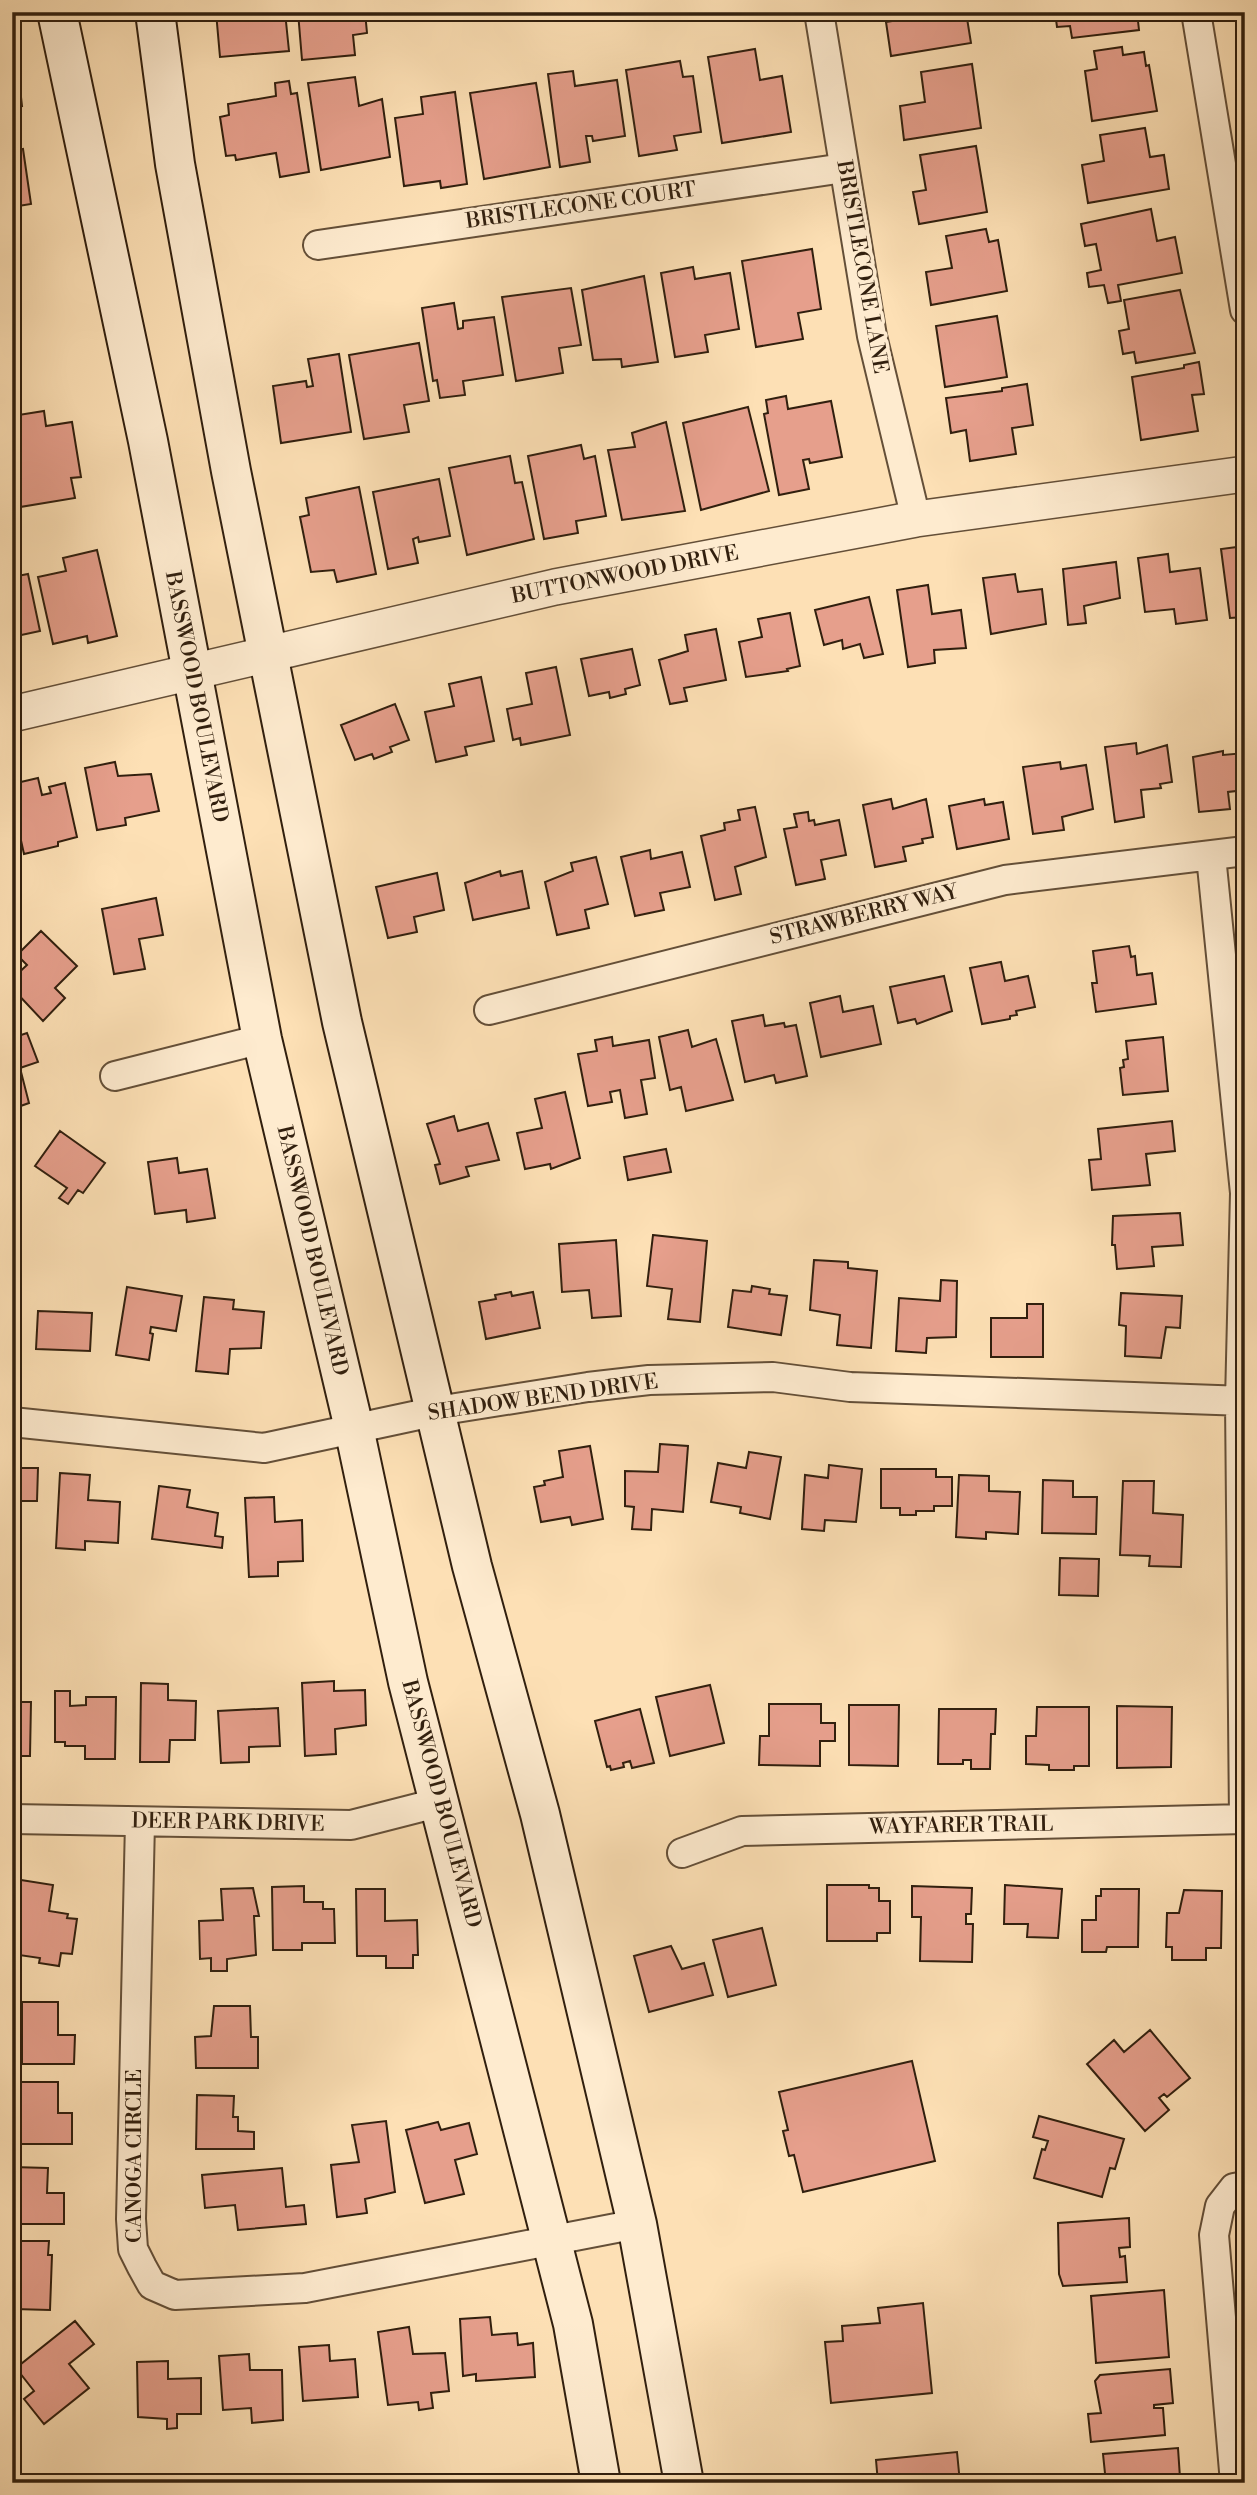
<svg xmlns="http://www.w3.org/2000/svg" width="1257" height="2495" viewBox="0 0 1257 2495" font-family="'Libre Bodoni',serif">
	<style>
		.building { fill: #e69f8c; stroke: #311f0e; stroke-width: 2 }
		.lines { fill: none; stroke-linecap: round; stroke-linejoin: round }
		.minor-casing { stroke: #644f38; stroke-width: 32 }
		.tertiary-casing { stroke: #644f38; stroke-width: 38 }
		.secondary-casing { stroke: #311f0e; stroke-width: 42 }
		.minor { stroke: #feebcf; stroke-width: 28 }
		.tertiary { stroke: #feebcf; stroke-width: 35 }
		.secondary { stroke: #feebcf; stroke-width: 38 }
		.labels { text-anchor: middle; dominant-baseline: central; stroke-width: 7; stroke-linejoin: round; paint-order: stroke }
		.street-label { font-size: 21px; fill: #311f0e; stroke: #feebcf }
	</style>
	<rect width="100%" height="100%" fill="#fde0b5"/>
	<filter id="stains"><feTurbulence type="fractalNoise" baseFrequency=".00286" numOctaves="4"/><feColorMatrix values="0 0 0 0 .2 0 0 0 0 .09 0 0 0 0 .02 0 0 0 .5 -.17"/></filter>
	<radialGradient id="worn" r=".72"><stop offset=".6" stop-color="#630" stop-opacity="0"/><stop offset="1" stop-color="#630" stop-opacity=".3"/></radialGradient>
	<path class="building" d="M216 12H285L289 51 220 57Z
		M298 12H365L367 33 353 35 355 55 302 60Z
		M897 12H966L971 43 891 56 886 22 899 20Z
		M1055 12H1137L1139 30 1072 38 1070 26 1057 27Z
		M1122 47 1123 55 1144 52 1146 66 1149 65 1157 111 1092 121 1085 71 1097 69 1094 51Z
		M755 49 760 80 782 76 791 132 722 143 708 57Z
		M12 52H16L22 106 12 107Z
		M680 61 683 77 693 76 701 132 674 136 677 150 639 156 626 70Z
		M972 64 981 128 904 140 900 106 925 102 921 72Z
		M573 71 575 86 617 80 625 136 593 141 592 136H586L590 162 560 167 548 74Z
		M355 77 359 106 382 99 390 157 321 170 308 83Z
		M289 81 291 94 297 93 309 172 280 177 276 153 236 160 235 155 226 156 220 117 229 115 228 104 276 96 275 83Z
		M536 83 550 167 484 179 470 93Z
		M455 92 467 184 441 188 440 181 404 186 395 118 423 114 421 97Z
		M1145 128 1150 157 1164 155 1169 189 1088 203 1082 165 1104 161 1100 135Z
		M976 146 987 212 919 224 913 192 926 190 920 155Z
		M23 149 31 204 12 207V151Z
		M1151 209 1157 241 1175 237 1182 273 1118 285 1121 301 1108 303 1104 285 1089 287 1087 273 1101 270 1096 244 1085 246 1081 224Z
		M986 229 989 242 998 240 1007 291 931 305 926 272 952 268 946 236Z
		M812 249 821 309 798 313 803 339 756 347 742 261Z
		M693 267 695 279 730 273 739 329 705 335 708 352 675 357 661 273Z
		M644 276 658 362 622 367 621 359 593 360 582 290Z
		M571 288 581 345 559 348 563 373 516 381 502 297Z
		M1180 290 1195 353 1136 363 1134 352 1123 354 1119 331 1129 329 1124 300Z
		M454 303 458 329 463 328V321L494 317 503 375 463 381 465 395 440 398 437 380 433 381 422 308Z
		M997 316 1007 377 945 387 936 326Z
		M419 343 429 401 404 405 409 432 364 439 349 355Z
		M339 354 351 432 281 443 273 386 306 381 307 387 313 386 308 359Z
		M1199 362 1204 394 1192 395 1198 431 1141 440 1132 377 1184 368V365Z
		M1027 384 1033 425 1012 428 1016 454 970 461 966 430 951 433 946 398 1002 391V388Z
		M786 396 788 409 831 401 842 457 810 463 809 459 803 460 809 489 779 495 764 414 768 413 766 400Z
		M748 407 769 491 701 510 683 423Z
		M44 411 46 426 72 422 81 477 71 478 75 498 20 507 12 463V416Z
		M666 422 685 511 622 520 608 450 635 447 632 433Z
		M581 445 584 459 595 456 606 516 576 521 578 533 544 539 528 456Z
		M510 456 515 483 522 482 534 539 467 555 449 468Z
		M439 479 450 536 419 542 418 537 413 539 418 563 388 569 373 492Z
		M359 487 376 574 337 582 334 570 311 572 300 517 309 515 306 498Z
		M1245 546V617L1230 618 1221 549Z
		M97 550 117 636 88 643 87 636 53 644 38 577 66 571 63 558Z
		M1168 554 1170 572 1200 568 1207 620 1176 624 1174 609 1145 612 1138 558Z
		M1116 562 1120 598 1084 606 1086 623 1068 625 1063 569Z
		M28 574 40 631 12 637V577Z
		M1015 574 1018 592 1042 589 1046 624 991 634 983 578Z
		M928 585 932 614 961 610 966 648 934 650 935 663 908 667 897 590Z
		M869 597 883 654 864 658 860 644 843 649 842 640 824 645 815 610Z
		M790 613 800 666 787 669 788 671 746 677 739 642 762 637 758 619Z
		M716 629 726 680 684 688 687 701 670 704 659 660 688 651 685 635Z
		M632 649 640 685 625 689 626 694 610 698 609 692 589 696 581 659Z
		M556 667 570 735 521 745 520 738 513 740 507 709 532 704 526 673Z
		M481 677 494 741 465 747 467 755 436 762 425 712 454 706 449 684Z
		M395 704 409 740 390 747 392 752 374 759 372 754 355 760 341 725Z
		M1136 743 1137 754 1167 745 1172 782 1160 784 1161 788 1141 790 1144 817 1115 822 1105 747Z
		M1223 751V755L1245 753V790L1228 792 1230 809 1199 812 1193 757Z
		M115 762 118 776 151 774 159 811 125 818 126 825 97 830 85 768Z
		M1060 762 1061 769 1086 765 1093 809 1062 817 1064 830 1033 834 1023 767Z
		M38 778 42 795 51 793 49 787 65 783 77 837 58 842V846L24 854 12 800V784Z
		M891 799 893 809 926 799 933 837 922 839 923 843 903 847 906 861 875 867 863 805Z
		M984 799 985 805 1003 802 1009 839 957 849 949 806Z
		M755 807 766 857 735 867 741 894 715 900 701 836 725 830 724 823 740 820 738 810Z
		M808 812 809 821 814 820 815 825 839 820 846 855 821 860 825 879 796 885 784 829 797 827 794 814Z
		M650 850 651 859 682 852 690 887 660 893 664 910 635 916 621 857Z
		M596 857 608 904 585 910 589 928 557 935 545 882 573 871 571 863Z
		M500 871 501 876 522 871 529 908 473 920 465 883Z
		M437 873 444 910 414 917 417 932 388 938 376 887Z
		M156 898 163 935 139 939 145 969 114 974 102 909Z
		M41 931 77 966 55 988 65 998 43 1021 12 988V979L27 965 17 955Z
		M1129 946 1131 957 1135 956 1137 975 1152 973 1156 1004 1096 1012 1092 983H1097L1093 951Z
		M1001 962 1005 981 1028 976 1035 1007 1016 1011 1017 1015 1010 1016V1019L982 1024 970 968Z
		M944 976 952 1011 917 1024 915 1019 898 1023 890 987Z
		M840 996 843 1012 873 1006 881 1044 821 1057 810 1003Z
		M763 1015 765 1026 784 1023 785 1027 796 1025 807 1076 776 1083 774 1075 745 1082 732 1021Z
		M688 1030 692 1047 716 1039 733 1100 686 1111 681 1087 670 1090 659 1037Z
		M27 1033 38 1062 20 1068 29 1103 12 1109V1038Z
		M612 1037 613 1046 649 1040 655 1078 641 1080 647 1114 625 1118 620 1090 610 1092 612 1102 588 1106 578 1054 597 1051 595 1040Z
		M1163 1037 1168 1091 1123 1095 1120 1068 1124 1067 1123 1060 1128 1059 1126 1041Z
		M565 1092 580 1158 551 1169 550 1164 525 1169 517 1133 542 1128 535 1099Z
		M454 1116 458 1131 488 1123 499 1160 466 1167 469 1176 440 1184 435 1165 440 1164 427 1124Z
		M1172 1121 1175 1151 1146 1154 1150 1185 1092 1190 1089 1160 1101 1159 1098 1129Z
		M60 1131 105 1163 83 1193 78 1190 68 1204 59 1198 67 1188 35 1166Z
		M666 1149 671 1172 628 1180 624 1157Z
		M177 1158 179 1173 207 1169 215 1218 187 1222 186 1210 155 1214 148 1162Z
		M1180 1213 1183 1245 1152 1247 1154 1266 1117 1269 1115 1245H1112L1113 1216Z
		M653 1235 707 1241 700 1322 668 1319 672 1289 647 1286Z
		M616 1240 621 1316 592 1318 589 1290 562 1292 559 1244Z
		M814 1260 848 1262V1268L877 1271 871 1348 837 1345 840 1315 810 1310Z
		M941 1280 957 1281 956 1337 927 1338 926 1353 896 1351 899 1298 940 1301Z
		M752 1286 770 1289 769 1294 787 1296 781 1335 728 1327 733 1290 751 1292Z
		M127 1287 182 1296 176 1331 151 1327 150 1333 153 1334 149 1360 116 1355Z
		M511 1292 512 1296 533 1292 540 1328 486 1339 479 1302 496 1299 495 1295Z
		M1121 1293 1182 1296 1180 1328 1166 1327 1161 1358 1125 1356 1126 1326 1119 1325Z
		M204 1297 234 1300 233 1309 264 1312 261 1348 230 1349 228 1374 196 1371Z
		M1027 1304H1043V1357H991V1318H1027Z
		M38 1311 92 1313 90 1351 36 1349Z
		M660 1444 688 1446 683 1512 652 1509 651 1530 632 1529 634 1507 625 1506V1471L658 1472Z
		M590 1446 603 1519 572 1525 570 1517 541 1522 534 1487 545 1485 544 1481 563 1477 559 1451Z
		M749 1452 781 1457 770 1519 740 1513 741 1507 711 1502 718 1463 746 1468Z
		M829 1465 862 1469 856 1522 825 1520 824 1531 802 1529 805 1475 828 1478Z
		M12 1468H38L37 1501H19V1520H12Z
		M881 1469H936V1477H952V1506H934V1511H916V1515H900V1508H881Z
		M60 1473 90 1475 88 1500 120 1502 118 1543 85 1541V1550L56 1548Z
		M959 1475 989 1476V1491L1020 1492 1018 1534 986 1532V1539L956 1537Z
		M1043 1480 1073 1481V1497H1097L1096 1534 1042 1533Z
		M1123 1481H1154L1153 1513 1183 1515 1181 1567 1149 1566 1150 1556 1120 1555Z
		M159 1486 190 1490 187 1507 218 1513 215 1536 223 1537 222 1548 152 1539Z
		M274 1497 275 1522 302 1520 303 1561 278 1562V1576L249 1577 245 1498Z
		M1060 1558 1099 1559 1098 1596 1059 1595Z
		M334 1681V1691L365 1690 366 1725 335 1729 336 1754 305 1756 302 1683Z
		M141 1683 168 1684V1700L196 1701 195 1740H170L169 1762H140Z
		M710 1685 724 1743 670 1756 656 1697Z
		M55 1691H70V1706L86 1705V1697H116L115 1759H85V1746H65V1742H55Z
		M12 1698H17L16 1702H31L30 1756H12Z
		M769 1704H821V1723H835V1741H820V1766L759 1765 760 1736H769Z
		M849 1705H899L898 1766 849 1765Z
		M1117 1706 1172 1707 1171 1767 1117 1768Z
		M1037 1707H1089V1766H1074V1770H1049V1765L1026 1764V1736H1036Z
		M278 1708 280 1746 249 1747V1762L221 1763 218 1711Z
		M640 1709 654 1763 632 1768 630 1761 623 1763 624 1767 611 1770 610 1766 607 1767 595 1721Z
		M939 1709H996L995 1734H991L990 1769H971V1760H963V1764H938Z
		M21 1880 53 1885 49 1911 68 1914 67 1918 77 1919 72 1954 61 1953 59 1966 39 1963 40 1958 12 1954Z
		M827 1885H869V1888H879V1901H890V1933H877V1941H827Z
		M1005 1885 1062 1889 1058 1938 1027 1937 1028 1924H1004Z
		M304 1886V1902H323V1909H334L335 1943H302V1950H273L272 1887Z
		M912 1886 972 1888 971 1914H966V1924H973L972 1962 920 1961 921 1917H912Z
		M253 1888 259 1916H254L256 1955 227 1959V1971H211V1958L200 1959 199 1921 223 1920 221 1889Z
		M356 1889H385V1921L417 1920 418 1955H413V1968H386V1956H357Z
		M1101 1889H1139L1138 1947H1107L1106 1952H1082V1920H1096V1896H1101Z
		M1184 1890 1222 1891 1221 1948H1206V1960H1172V1947H1166L1167 1913H1179Z
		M762 1928 776 1985 728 1997 713 1940Z
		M671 1946 682 1969 704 1963 713 1995 649 2012 634 1956Z
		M22 2002H58V2035H75L74 2064H22Z
		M214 2006H250L251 2037H258V2068H196L195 2037 211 2036Z
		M1150 2030 1190 2078 1167 2097 1164 2094 1159 2098 1169 2110 1145 2131 1087 2064 1114 2040 1124 2052Z
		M912 2061 935 2161 803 2192 794 2155 789 2156 783 2131 788 2130 779 2092Z
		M17 2082H58V2113H72V2144H12Z
		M197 2095 234 2096 233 2117H238V2131L254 2132V2149H196Z
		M1039 2116 1124 2139 1115 2169 1110 2168 1102 2197 1034 2178 1042 2149 1045 2150 1048 2141 1033 2137Z
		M386 2121 395 2192 365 2199 367 2213 337 2217 331 2165 359 2162 352 2125Z
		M438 2122 441 2130 469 2123 477 2154 455 2160 464 2194 425 2203 406 2130Z
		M12 2167 48 2168 47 2193H64V2224H12Z
		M282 2168 286 2207 304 2205 306 2224 238 2230 235 2205 205 2208 202 2175Z
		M1129 2218 1130 2247 1119 2248 1120 2257 1125 2256 1127 2282 1063 2286 1059 2274 1058 2223Z
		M14 2241H49L48 2255H52L50 2310 14 2309V2319Z
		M1164 2290 1169 2357 1096 2363 1091 2296Z
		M923 2303 932 2393 831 2403 825 2342 843 2341 842 2326 880 2323 878 2308Z
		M490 2317 492 2335 517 2333 518 2345 533 2343 535 2377 476 2381V2374L463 2376 460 2319Z
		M75 2321 94 2344 69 2364 89 2388 44 2424 24 2399 34 2391 16 2368Z
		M409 2327 413 2354 445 2353 449 2391 431 2393 433 2408 419 2410 418 2402 388 2405 378 2332Z
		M329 2345 330 2361 355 2359 358 2397 303 2401 299 2347Z
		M249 2354 250 2370H282L283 2420 252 2423 251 2408 223 2410 219 2356Z
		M168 2361V2379L201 2378V2414H177V2428L167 2429V2419L138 2417 137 2362Z
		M1170 2369 1173 2403 1154 2405V2408H1163L1165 2435 1091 2442 1088 2414 1101 2413 1095 2381 1100 2375Z
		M1178 2448 1180 2478 1173 2479V2483H1106L1103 2454Z
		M957 2452 960 2483H878L876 2460Z"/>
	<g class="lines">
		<g class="minor-casing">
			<path id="minor" d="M819 12 872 336 916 519
				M1196 12 1245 310
				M318 245 844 168
				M1211 856 1245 1193 1240 1401 1244 1819
				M489 1010 1005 880 1245 851
				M115 1076 262 1039
				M12 1422 264 1448 437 1411 588 1387 649 1380 773 1377 850 1387 1245 1401
				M12 1819 351 1825 441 1802
				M140 1822 131 2219 133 2249 142 2267 152 2285 175 2295 305 2288 637 2224
				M682 1853 742 1831 1245 1819
				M1235 2483 1214 2235 1220 2206 1234 2188 1245 2186"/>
		</g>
		<g class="tertiary-casing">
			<path id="tertiary" d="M12 714 555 587 916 519 1245 474"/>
		</g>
		<g class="secondary-casing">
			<path id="secondary" d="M57 12 148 441 262 1039 354 1428 408 1682 573 2324 601 2483
				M155 12 175 164 231 471 342 1022 472 1566 540 1814 637 2224 684 2483"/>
		</g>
		<use href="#minor" class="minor"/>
		<use href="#tertiary" class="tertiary"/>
		<use href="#secondary" class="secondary"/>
	</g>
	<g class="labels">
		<g class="street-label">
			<text transform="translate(581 206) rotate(-8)">BRISTLECONE COURT</text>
			<text transform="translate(862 267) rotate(80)">BRISTLECONE LANE</text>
			<text transform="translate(625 575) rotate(-11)">BUTTONWOOD DRIVE</text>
			<text transform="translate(196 697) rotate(79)">BASSWOOD BOULEVARD</text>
			<text transform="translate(864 915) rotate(-14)">STRAWBERRY WAY</text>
			<text transform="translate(312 1251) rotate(77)">BASSWOOD BOULEVARD</text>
			<text transform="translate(543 1398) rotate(-8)">SHADOW BEND DRIVE</text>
			<text transform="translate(441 1804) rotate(75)">BASSWOOD BOULEVARD</text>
			<text transform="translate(228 1823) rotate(1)">DEER PARK DRIVE</text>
			<text transform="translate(961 1826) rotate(-1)">WAYFARER TRAIL</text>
			<text transform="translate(135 2156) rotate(-90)">CANOGA CIRCLE</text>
		</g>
	</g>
	<rect width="1257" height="2495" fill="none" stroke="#fde0b5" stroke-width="42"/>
	<rect x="14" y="14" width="1229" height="2467" fill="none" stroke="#311f0e" stroke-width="3.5"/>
	<rect x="21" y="21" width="1215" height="2453" fill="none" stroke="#311f0e" stroke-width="2"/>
	<rect width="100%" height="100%" filter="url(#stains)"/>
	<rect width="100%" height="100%" fill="url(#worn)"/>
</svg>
